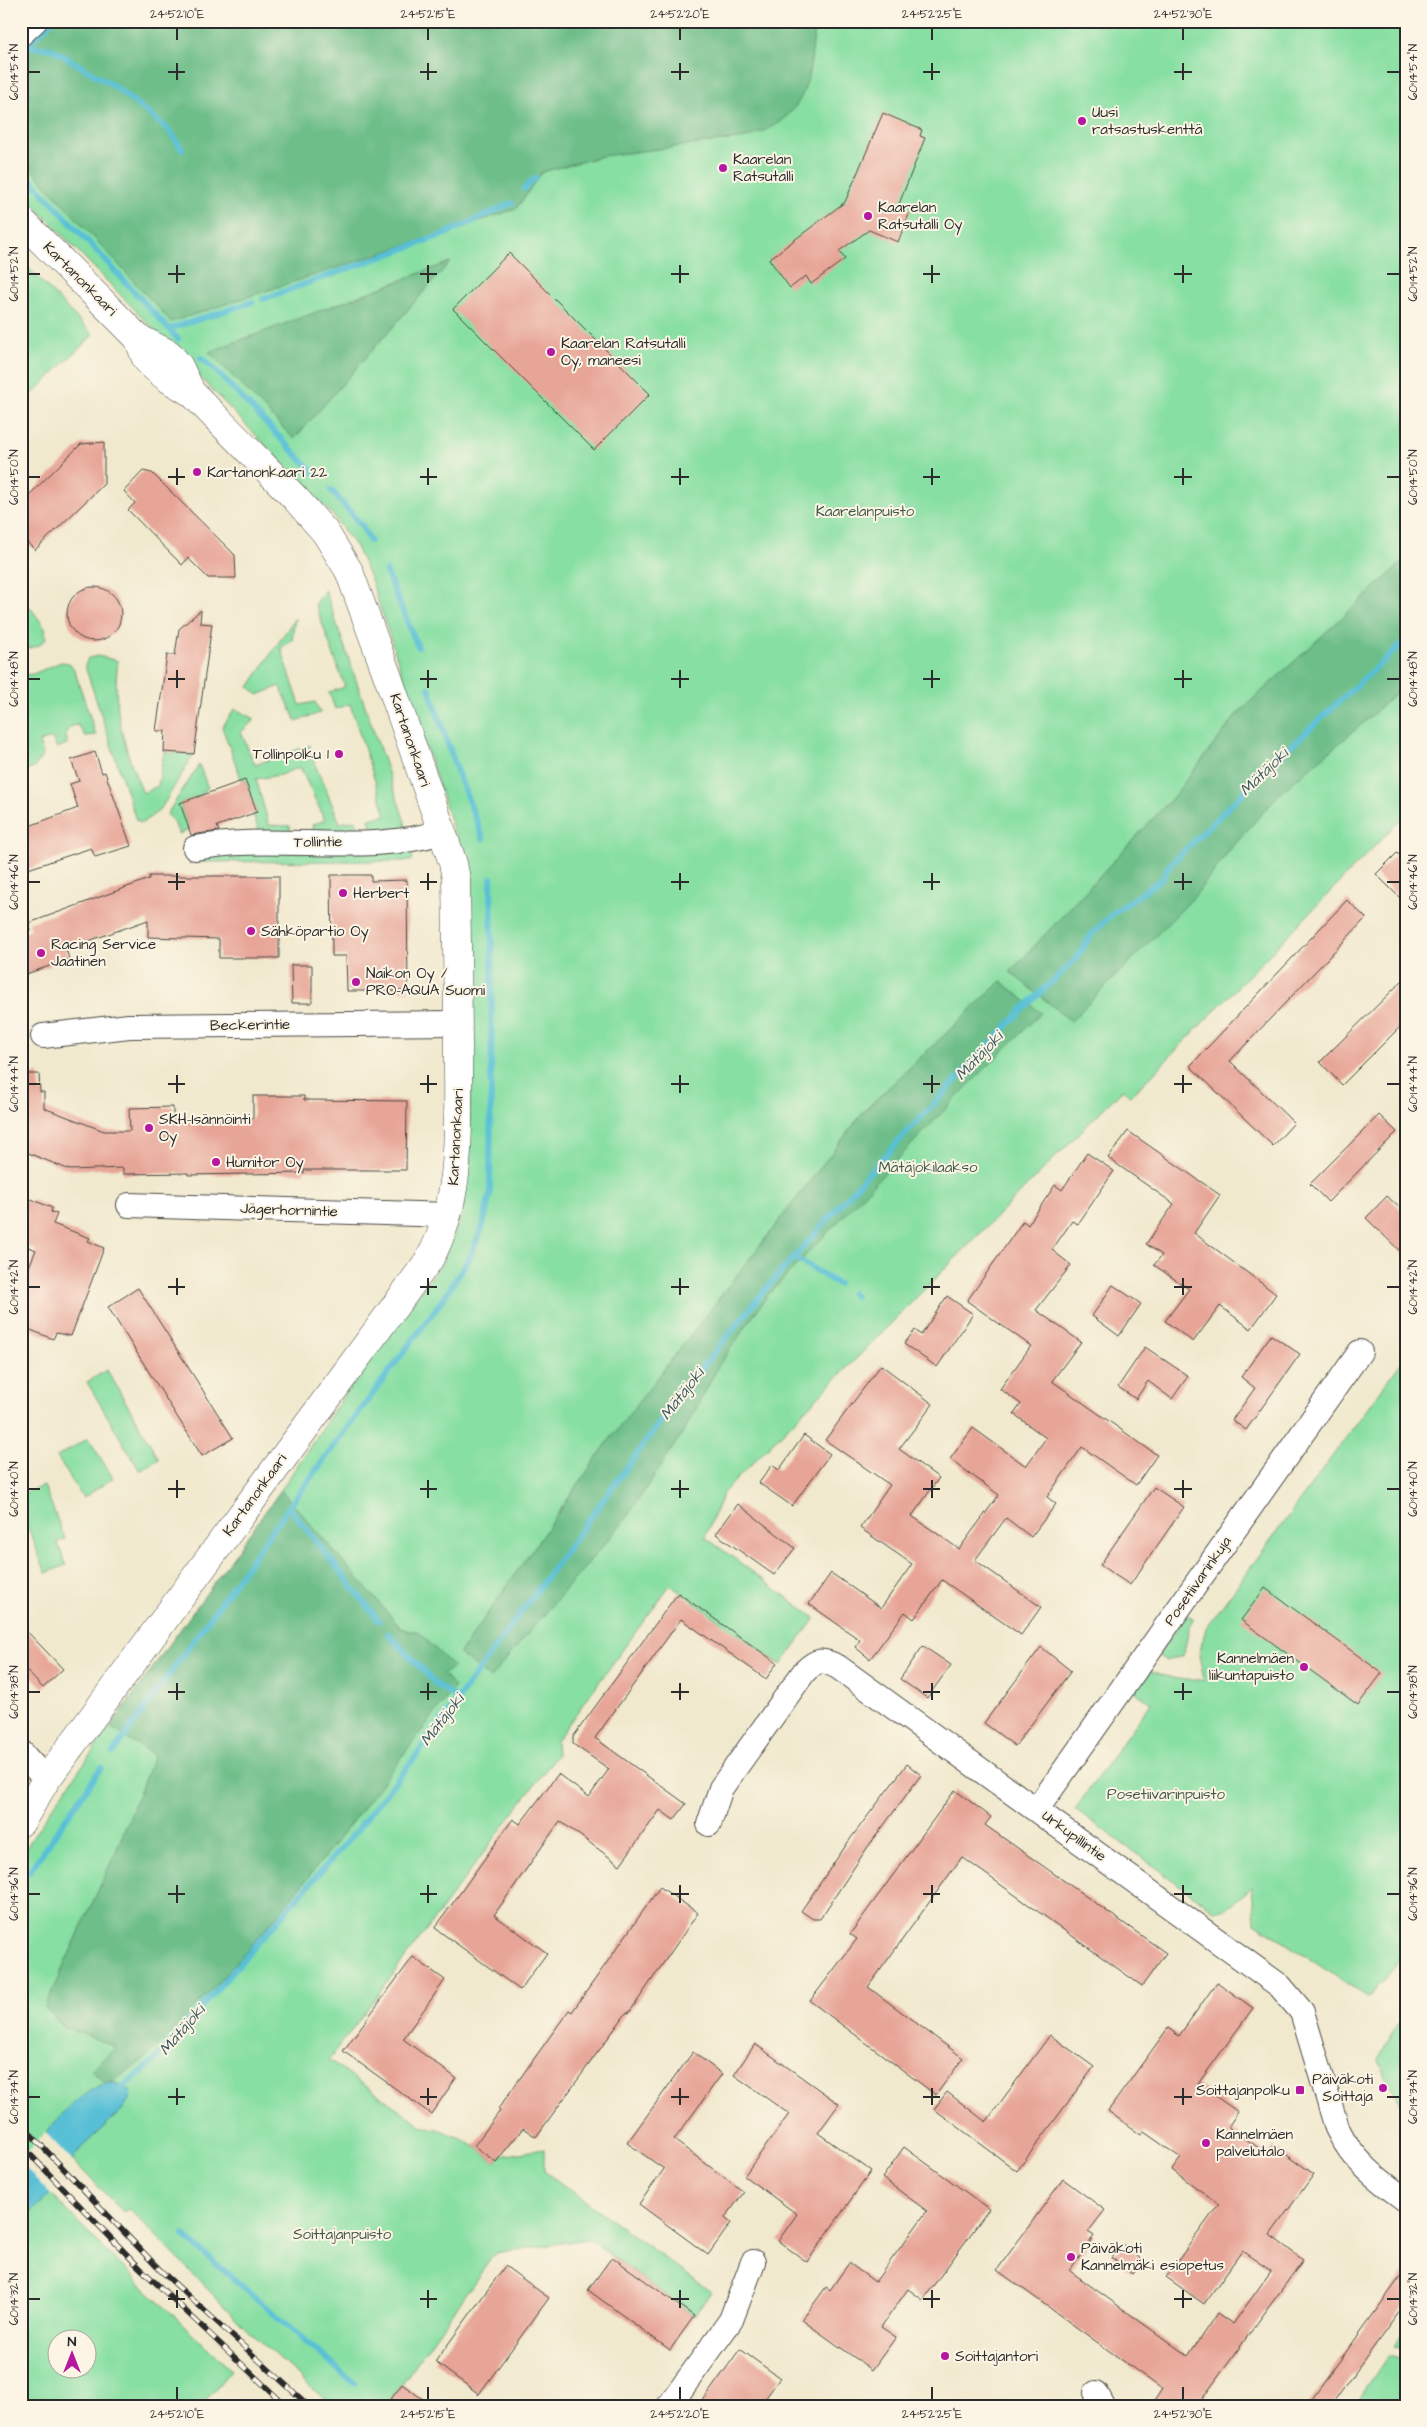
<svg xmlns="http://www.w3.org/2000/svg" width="1427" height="2427" viewBox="0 0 1427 2427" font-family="'Architects Daughter',sans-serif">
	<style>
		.green { fill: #87dfa3; stroke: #598567; fill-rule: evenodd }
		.forest { fill: #6dbe89; stroke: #4c745a }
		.water { fill: #59c0d6; stroke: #427680 }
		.pier { fill: #f1e9ce }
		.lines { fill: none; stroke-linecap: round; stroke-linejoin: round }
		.stream { stroke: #59c0d6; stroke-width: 6 }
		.building { fill: #e7a597 }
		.minor-casing { stroke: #494843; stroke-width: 26 }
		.tertiary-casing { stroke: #494843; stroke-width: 29 }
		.minor { stroke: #fff; stroke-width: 24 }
		.tertiary { stroke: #fff; stroke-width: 28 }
		.rail-casing { stroke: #2b2b2b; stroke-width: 5.5 }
		.rail { stroke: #fcf5e5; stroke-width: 4; stroke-dasharray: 11; stroke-linecap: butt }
		.ticks { fill: none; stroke: #2b2b2b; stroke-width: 2 }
		.poi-dot { fill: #b5179e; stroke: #fcf5e5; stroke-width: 2 }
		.labels { text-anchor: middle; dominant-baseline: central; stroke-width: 4; stroke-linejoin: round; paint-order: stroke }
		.poi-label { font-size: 15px; fill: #2b2b2b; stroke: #fcf5e5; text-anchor: start }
		.street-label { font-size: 15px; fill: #2b2b2b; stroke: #fcf5e5 }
		.park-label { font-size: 15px; fill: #425849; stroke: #fcf5e5 }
		.water-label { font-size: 16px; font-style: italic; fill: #39585e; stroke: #fcf5e5 }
		.neatline { fill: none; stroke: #2b2b2b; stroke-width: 2 }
		.ticks-label { font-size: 12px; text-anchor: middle; fill: #2b2b2b }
	</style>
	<rect width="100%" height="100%" fill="#fcf5e5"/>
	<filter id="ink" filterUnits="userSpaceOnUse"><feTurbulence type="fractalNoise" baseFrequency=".02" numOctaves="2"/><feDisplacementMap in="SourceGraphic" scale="10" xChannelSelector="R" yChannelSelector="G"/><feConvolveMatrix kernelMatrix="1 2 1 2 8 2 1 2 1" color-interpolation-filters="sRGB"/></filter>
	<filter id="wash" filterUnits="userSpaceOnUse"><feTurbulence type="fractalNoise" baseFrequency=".0096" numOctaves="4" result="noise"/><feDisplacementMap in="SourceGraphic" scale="20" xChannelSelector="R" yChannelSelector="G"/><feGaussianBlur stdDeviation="1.12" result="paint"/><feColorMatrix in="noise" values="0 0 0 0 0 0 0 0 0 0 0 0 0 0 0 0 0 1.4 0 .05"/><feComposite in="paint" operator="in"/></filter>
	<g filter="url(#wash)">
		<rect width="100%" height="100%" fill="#f1e9ce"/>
		<path class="green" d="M21 21H1406V814L1149 1078 1130 1096 1122 1090 723 1493 705 1537 815 1618 781 1665 670 1585 556 1741 557 1755 553 1760 329 2060 424 2127C451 2129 475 2146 496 2162L501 2156 544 2149V2171L711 2292 694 2316 588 2239 495 2253 391 2399 400 2406H332L247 2330 130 2209 123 2212 47 2134 22 2164 104 2249 231 2370 201 2406H21V1856L47 1815 281 1490 347 1391 441 1264 460 1220 469 1157 472 909 467 873 454 832 372 582 356 547 332 514 21 192ZM58 2340H88V2370H58Z
			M21 260 93 335 21 405Z
			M325 590 404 819 406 827 404 829 372 832 369 819 386 815 350 704 335 709 329 692 345 687 315 603Z
			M30 607 45 628 46 639 38 646 21 650V627L25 623 21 618V614Z
			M295 618 292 640 281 648 300 705 315 702 320 713 296 721 280 686 258 695 249 687Z
			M98 656 118 661C111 706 125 752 143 793L158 786 164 752 194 754 160 810 142 823 136 820 85 666 88 658Z
			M61 662 69 663 74 669 96 735 85 736 78 725 72 726 66 732 67 744 57 748 52 738 39 742 43 755 34 768 21 772V675L33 674Z
			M235 709 255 719 241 732 255 765 310 745 314 762 340 823 356 820 360 835H314L312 825 325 820 300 767 280 775 256 779 269 825 290 826 291 836 261 837 253 814 257 812 245 780 242 781 222 727Z
			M199 765 208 788 198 797 180 803 189 829 179 834 174 822 167 814Z
			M409 851 413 857 411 861 194 862 190 858V853Z
			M1406 1356V1951L1369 1998 1255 1923 1252 1887 1227 1908 1215 1911 1075 1809 1151 1703 1132 1690 1148 1669C1165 1677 1185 1683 1204 1679L1199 1655 1206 1628Z
			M107 1370 159 1459 140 1471 87 1382Z
			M88 1438 113 1478 83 1498 57 1457Z
			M44 1486 65 1539 57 1542 66 1565 46 1573 21 1510V1494Z
			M1187 1615 1194 1620 1189 1629 1183 1656 1166 1661 1158 1655Z
			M1406 2015V2117L1378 2059 1400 2020Z
			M1406 2331V2349L1395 2347Z
			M1389 2356 1406 2360V2406H1354Z"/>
		<path class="forest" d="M21 21H815C809 81 811 116 746 138L603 156 542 172 516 209 171 322 21 158Z
			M450 262 294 439 209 352Z
			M1406 559V683L1367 720 1281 792 1229 851 1195 896 1071 1021 1010 972 1174 796 1239 712Z
			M1001 981 1041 1013 955 1099 767 1296 719 1365 685 1429 625 1520 490 1678 459 1654 610 1439 865 1110Z
			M281 1490 400 1627 409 1631H417L454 1667 443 1674 455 1687C372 1795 291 1907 197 2005 170 2034 142 2068 106 2083L91 2071 116 2047 62 2026 45 2007 117 1849 154 1755 110 1727Z"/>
		<path class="water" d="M106 2083H116L131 2091 130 2098 123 2109 81 2148 47 2198 21 2220V2164C46 2135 69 2097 106 2083Z"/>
		<path class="pier" d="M45 2132 74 2163 52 2196 21 2163V2160Z"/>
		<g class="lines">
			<path class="stream" d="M27 46 52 49 114 86 169 130 182 149
				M21 51 52 21
				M21 169 178 339
				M524 189 535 178
				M263 299 445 234 512 203
				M169 329 252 302
				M201 358 213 368 314 473
				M331 490 362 526 370 541
				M386 571 418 647
				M429 688 457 771 483 838
				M794 1257 838 1284
				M852 1293 855 1296
				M379 1621 289 1507 443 1299 470 1257 483 1226 490 1194 492 966 491 878
				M388 1634 439 1687 459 1699
				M113 1753 289 1507
				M29 1872 101 1768
				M124 2086 151 2064 352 1836 416 1756 677 1399 765 1290 865 1177 1025 1007 1076 959 1091 935 1112 914 1163 878 1167 868 1279 757 1406 640
				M183 2235 354 2383"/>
		</g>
		<g id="blocks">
			<path class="building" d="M883 113 922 130 920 136 925 138 899 204 911 209 898 242 869 230 839 251 845 259 811 284 806 276 790 288 769 259 845 202Z
				M509 253 650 394 594 450 453 309Z
				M104 442V484L35 550 21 537V503L81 444Z
				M143 471 152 473 235 555 236 578H208L188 558 182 565 128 510 135 503 124 491Z
				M67 614a27 27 0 1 1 54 0a27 27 0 1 1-54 0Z
				M201 610 200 623 212 624 194 754 164 752 165 731H156L167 655H175L179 629Z
				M95 752 102 773 105 772 131 846 95 857 91 848 28 869 21 848V829L78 808 70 784 79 781 71 760Z
				M245 780 257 812 217 826 219 831 191 835 180 803Z
				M1397 853 1406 861V904L1376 874Z
				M331 875H371V881L407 880 408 991H347L346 956H332Z
				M149 876H279V958H219V939L148 937V920L66 949 69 959 21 976V934L31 930 29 923 149 879Z
				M1347 900 1366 918 1230 1061 1294 1123 1273 1146 1190 1066Z
				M291 965H312V1003H292Z
				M1406 977V1021L1342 1085 1320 1062Z
				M21 1074H39L40 1092H44V1108L104 1131H130L129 1108 173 1107V1120L253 1119V1096H304V1100L407 1101 406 1170H304V1173L188 1175V1173L123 1174V1168L70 1170 21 1150Z
				M1379 1115 1397 1132 1328 1202 1310 1184Z
				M1128 1131 1220 1195 1194 1233 1276 1294 1251 1329 1220 1306 1193 1342 1165 1321 1189 1289 1154 1265 1162 1255 1146 1244 1174 1204 1108 1158Z
				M1087 1153 1114 1171 1078 1224 1072 1221 1052 1250 1071 1265 1036 1310 1081 1342 1052 1381 1157 1455 1136 1485 1082 1447 1047 1497 1056 1504 1031 1537 1006 1518 975 1560 1041 1607 1021 1635 942 1580 914 1619 905 1612 870 1659 855 1647 860 1640 809 1604 831 1573 881 1608 912 1564 860 1528 890 1485 825 1440 881 1365 933 1404 899 1449 939 1478 912 1516 959 1549 999 1495 950 1459 973 1428 1026 1466 1046 1438 1014 1414 1021 1404 1000 1389 1031 1346 967 1301 1023 1221 1028 1225 1055 1185 1062 1190Z
				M1387 1196 1406 1214V1257L1366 1218Z
				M31 1199 52 1208 51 1212 57 1214 53 1224 90 1238 88 1241 104 1248 71 1336 56 1333 53 1339 21 1326V1286L36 1250 21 1244V1200L29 1203Z
				M1113 1285 1141 1304 1119 1336 1092 1316Z
				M138 1288 233 1438 202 1456 108 1307Z
				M947 1296 973 1314 937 1367 904 1344 915 1330 921 1335Z
				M1271 1335 1300 1354 1246 1430 1232 1420 1255 1388 1241 1377Z
				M1145 1347 1188 1376 1172 1399 1148 1381 1136 1399 1118 1387Z
				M804 1435 830 1454 792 1506 759 1483 772 1465 779 1470Z
				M1154 1487 1184 1507 1130 1585 1100 1565Z
				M738 1504 795 1548 774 1575 716 1534Z
				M1265 1588 1382 1673 1358 1705 1241 1620Z
				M678 1593 777 1663 766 1679 681 1619 595 1738 686 1804 674 1820 660 1810 620 1865 560 1821 494 1915 547 1953 520 1990 435 1928 513 1819 520 1824 558 1774 589 1797 609 1769 573 1744V1737Z
				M21 1625 63 1669 43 1688 21 1665Z
				M923 1646 951 1665 927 1698 900 1679Z
				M1041 1647 1071 1671 1015 1746 984 1723Z
				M907 1764 921 1775 867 1848 820 1919H813L801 1911 851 1838Z
				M955 1790 991 1817 985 1825 1166 1953 1142 1986 962 1857 868 1987 963 2058 936 2095 810 2001 857 1939 850 1934Z
				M660 1887 698 1913 629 2013 627 2012 536 2137 523 2128 496 2162 474 2146 500 2111 498 2109 569 2010 572 2012Z
				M413 1957 445 1980 403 2039 456 2078 431 2114 343 2051Z
				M1217 1982 1253 2008 1198 2084 1238 2112 1228 2127 1268 2154 1274 2146 1314 2174 1270 2235 1303 2260 1197 2406H1151L1162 2389 997 2270 1063 2179 1105 2210 1088 2232 1094 2236 1070 2271 1188 2356 1217 2313 1233 2324 1271 2271 1242 2251 1204 2304 1166 2277 1219 2204 1172 2170 1181 2158 1144 2132 1141 2135 1108 2111 1168 2028 1179 2036Z
				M1050 2035 1094 2067 1017 2171 934 2109 947 2092 986 2122Z
				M755 2044 839 2104 818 2133 871 2171 807 2262 778 2241 797 2214 744 2176 789 2114 734 2075Z
				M693 2052 722 2074 674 2140 744 2192 725 2218 731 2223 708 2255 639 2204 664 2169 627 2143Z
				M904 2147 989 2209 923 2300 908 2289 881 2327 896 2337 872 2370 802 2320 826 2287 830 2290 849 2263 875 2282 927 2211 882 2178Z
				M1122 2244 1142 2260 1132 2273 1112 2258Z
				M612 2257 694 2316 670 2350 588 2290Z
				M505 2266 549 2298 479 2394 435 2362Z
				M1406 2269V2303L1381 2337 1331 2406H1307Z
				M740 2349 780 2378 760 2406H699Z
				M402 2384 432 2406H400L391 2399Z"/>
		</g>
	</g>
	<g filter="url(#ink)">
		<use href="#blocks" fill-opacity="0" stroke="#494843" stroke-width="1"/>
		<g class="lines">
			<g class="minor-casing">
				<path id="minor" d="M21 34 35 21
					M195 848C273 833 366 856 441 832
					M43 1036 129 1026 458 1023
					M129 1205 449 1215
					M21 1752 46 1780
					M1037 1809 1360 1352
					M709 1824 721 1788 804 1672C817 1659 822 1659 838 1667L1280 1986 1302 2012 1337 2128C1352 2160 1378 2180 1406 2200
					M1096 2393 1103 2406
					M669 2406 731 2320 753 2262"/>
			</g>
			<g class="tertiary-casing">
				<path id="tertiary" d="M21 220 138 338 169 354 179 366 189 387
					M21 1822 46 1780 429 1260C463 1199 458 1129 458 1061 458 1000 457 939 456 879L453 863 389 680 349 571 325 532 296 499 192 393 167 378 154 367 146 359 138 338"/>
			</g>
			<use href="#minor" class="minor"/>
			<use href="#tertiary" class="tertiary"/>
			<g class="rail-casing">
				<path id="rail" d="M21 2124 161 2271 309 2406
					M21 2145 139 2267 286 2406"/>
			</g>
			<use href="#rail" class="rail"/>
		</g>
	</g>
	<path class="ticks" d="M177 28V40M428 28V40M680 28V40M932 28V40M1183 28V40M177 63V80M428 63V80M680 63V80M932 63V80M1183 63V80M28 72H40M168 72H185M420 72H437M671 72H689M923 72H940M1174 72H1192M1387 72H1400M177 265V283M428 265V283M680 265V283M932 265V283M1183 265V283M28 274H40M168 274H185M420 274H437M671 274H689M923 274H940M1174 274H1192M1387 274H1400M177 468V485M428 468V485M680 468V485M932 468V485M1183 468V485M28 477H40M168 477H185M420 477H437M671 477H689M923 477H940M1174 477H1192M1387 477H1400M177 670V688M428 670V688M680 670V688M932 670V688M1183 670V688M28 679H40M168 679H185M420 679H437M671 679H689M923 679H940M1174 679H1192M1387 679H1400M177 873V890M428 873V890M680 873V890M932 873V890M1183 873V890M28 882H40M168 882H185M420 882H437M671 882H689M923 882H940M1174 882H1192M1387 882H1400M177 1075V1093M428 1075V1093M680 1075V1093M932 1075V1093M1183 1075V1093M28 1084H40M168 1084H185M420 1084H437M671 1084H689M923 1084H940M1174 1084H1192M1387 1084H1400M177 1278V1295M428 1278V1295M680 1278V1295M932 1278V1295M1183 1278V1295M28 1287H40M168 1287H185M420 1287H437M671 1287H689M923 1287H940M1174 1287H1192M1387 1287H1400M177 1480V1498M428 1480V1498M680 1480V1498M932 1480V1498M1183 1480V1498M28 1489H40M168 1489H185M420 1489H437M671 1489H689M923 1489H940M1174 1489H1192M1387 1489H1400M177 1683V1700M428 1683V1700M680 1683V1700M932 1683V1700M1183 1683V1700M28 1692H40M168 1692H185M420 1692H437M671 1692H689M923 1692H940M1174 1692H1192M1387 1692H1400M177 1885V1903M428 1885V1903M680 1885V1903M932 1885V1903M1183 1885V1903M28 1894H40M168 1894H185M420 1894H437M671 1894H689M923 1894H940M1174 1894H1192M1387 1894H1400M177 2088V2105M428 2088V2105M680 2088V2105M932 2088V2105M1183 2088V2105M28 2097H40M168 2097H185M420 2097H437M671 2097H689M923 2097H940M1174 2097H1192M1387 2097H1400M177 2290V2308M428 2290V2308M680 2290V2308M932 2290V2308M1183 2290V2308M28 2299H40M168 2299H185M420 2299H437M671 2299H689M923 2299H940M1174 2299H1192M1387 2299H1400M177 2387V2400M428 2387V2400M680 2387V2400M932 2387V2400M1183 2387V2400"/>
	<g class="poi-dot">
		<circle cx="1082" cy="121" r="5"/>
		<circle cx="723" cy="168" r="5"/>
		<circle cx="868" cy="216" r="5"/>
		<circle cx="551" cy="352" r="5"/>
		<circle cx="197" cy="472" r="5"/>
		<circle cx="339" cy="754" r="5"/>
		<circle cx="343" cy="893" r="5"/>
		<circle cx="251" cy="931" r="5"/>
		<circle cx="41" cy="953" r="5"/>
		<circle cx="356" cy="982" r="5"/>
		<circle cx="149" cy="1128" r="5"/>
		<circle cx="216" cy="1162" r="5"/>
		<circle cx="1304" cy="1667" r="5"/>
		<circle cx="1383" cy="2088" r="5"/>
		<rect x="1295" y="2085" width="10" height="10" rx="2.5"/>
		<circle cx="1206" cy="2143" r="5"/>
		<circle cx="1071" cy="2257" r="5"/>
		<circle cx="945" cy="2356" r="5"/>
	</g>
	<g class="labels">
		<g class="poi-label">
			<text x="1092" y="112">Uusi<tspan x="1092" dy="17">ratsastuskenttä</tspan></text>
			<text x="733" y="159">Kaarelan<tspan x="733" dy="17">Ratsutalli</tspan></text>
			<text x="878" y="207">Kaarelan<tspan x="878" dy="17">Ratsutalli Oy</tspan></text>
			<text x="561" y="343">Kaarelan Ratsutalli<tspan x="561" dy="17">Oy, maneesi</tspan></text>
			<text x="207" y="472">Kartanonkaari 22</text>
			<text x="329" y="754" text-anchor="end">Tollinpolku 1</text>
			<text x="353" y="893">Herbert</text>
			<text x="261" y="931">Sähköpartio Oy</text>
			<text x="51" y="944">Racing Service<tspan x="51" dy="17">Jaatinen</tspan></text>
			<text x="366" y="973">Naikon Oy /<tspan x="366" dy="17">PRO-AQUA Suomi</tspan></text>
			<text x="159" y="1119">SKH-Isännöinti<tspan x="159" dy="17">Oy</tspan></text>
			<text x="226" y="1162">Humitor Oy</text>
			<text x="1294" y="1658" text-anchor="end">Kannelmäen<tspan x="1294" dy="17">liikuntapuisto</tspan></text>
			<text x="1373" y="2079" text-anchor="end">Päiväkoti<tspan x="1373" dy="17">Soittaja</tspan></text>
			<text x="1290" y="2090" text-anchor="end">Soittajanpolku</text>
			<text x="1216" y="2134">Kannelmäen<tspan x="1216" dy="17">palvelutalo</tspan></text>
			<text x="1081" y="2248">Päiväkoti<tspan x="1081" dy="17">Kannelmäki esiopetus</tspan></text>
			<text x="955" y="2356">Soittajantori</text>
		</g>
		<g class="street-label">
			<text transform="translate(80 279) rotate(45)">Kartanonkaari</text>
			<text transform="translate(410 740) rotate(71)">Kartanonkaari</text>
			<text transform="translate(318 842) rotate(-1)">Tollintie</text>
			<text transform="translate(250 1025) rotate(-1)">Beckerintie</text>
			<text transform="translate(456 1137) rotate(-87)">Kartanonkaari</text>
			<text transform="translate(289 1210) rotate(2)">Jägerhornintie</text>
			<text transform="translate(255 1495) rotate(-54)">Kartanonkaari</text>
			<text transform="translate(1198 1581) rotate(-55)">Posetiivarinkuja</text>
			<text transform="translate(1074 1836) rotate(36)">Urkupillintie</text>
		</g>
		<g class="park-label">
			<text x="865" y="511">Kaarelanpuisto</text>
			<text x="928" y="1167">Mätäjokilaakso</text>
			<text x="1166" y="1794">Posetiivarinpuisto</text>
			<text x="342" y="2234">Soittajanpuisto</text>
		</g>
		<g class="water-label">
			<text transform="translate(1264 772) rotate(-44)">Mätäjoki</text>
			<text transform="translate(979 1056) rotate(-46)">Mätäjoki</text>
			<text transform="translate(682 1394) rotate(-52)">Mätäjoki</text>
			<text transform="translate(442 1720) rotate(-52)">Mätäjoki</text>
			<text transform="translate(182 2030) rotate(-49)">Mätäjoki</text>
		</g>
	</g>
	<rect width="1427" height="2427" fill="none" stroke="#fcf5e5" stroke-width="55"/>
	<g transform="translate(72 2354)"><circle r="24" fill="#fcf5e5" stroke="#a8a49b"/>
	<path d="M0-4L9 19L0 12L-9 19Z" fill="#b5179e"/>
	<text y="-8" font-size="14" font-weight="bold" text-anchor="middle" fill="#2b2b2b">N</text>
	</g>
	<rect x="28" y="28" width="1372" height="2372" class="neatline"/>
	<g class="ticks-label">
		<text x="177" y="18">24°52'10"E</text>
		<text x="428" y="18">24°52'15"E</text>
		<text x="680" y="18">24°52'20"E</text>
		<text x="932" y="18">24°52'25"E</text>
		<text x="1183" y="18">24°52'30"E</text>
		<text transform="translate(14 72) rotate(-90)" y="4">60°14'54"N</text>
		<text transform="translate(1413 72) rotate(-90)" y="4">60°14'54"N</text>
		<text transform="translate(14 274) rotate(-90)" y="4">60°14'52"N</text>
		<text transform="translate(1413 274) rotate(-90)" y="4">60°14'52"N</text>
		<text transform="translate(14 477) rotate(-90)" y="4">60°14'50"N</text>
		<text transform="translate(1413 477) rotate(-90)" y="4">60°14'50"N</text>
		<text transform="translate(14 679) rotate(-90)" y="4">60°14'48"N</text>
		<text transform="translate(1413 679) rotate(-90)" y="4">60°14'48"N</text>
		<text transform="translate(14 882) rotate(-90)" y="4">60°14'46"N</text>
		<text transform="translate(1413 882) rotate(-90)" y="4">60°14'46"N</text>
		<text transform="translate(14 1084) rotate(-90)" y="4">60°14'44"N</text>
		<text transform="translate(1413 1084) rotate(-90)" y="4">60°14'44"N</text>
		<text transform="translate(14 1287) rotate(-90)" y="4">60°14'42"N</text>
		<text transform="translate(1413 1287) rotate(-90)" y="4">60°14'42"N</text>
		<text transform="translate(14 1489) rotate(-90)" y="4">60°14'40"N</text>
		<text transform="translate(1413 1489) rotate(-90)" y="4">60°14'40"N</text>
		<text transform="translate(14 1692) rotate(-90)" y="4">60°14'38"N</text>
		<text transform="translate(1413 1692) rotate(-90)" y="4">60°14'38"N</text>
		<text transform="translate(14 1894) rotate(-90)" y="4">60°14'36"N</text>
		<text transform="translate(1413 1894) rotate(-90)" y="4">60°14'36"N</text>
		<text transform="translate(14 2097) rotate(-90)" y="4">60°14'34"N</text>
		<text transform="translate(1413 2097) rotate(-90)" y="4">60°14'34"N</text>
		<text transform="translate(14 2299) rotate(-90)" y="4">60°14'32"N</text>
		<text transform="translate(1413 2299) rotate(-90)" y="4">60°14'32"N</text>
		<text x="177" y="2418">24°52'10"E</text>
		<text x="428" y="2418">24°52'15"E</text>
		<text x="680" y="2418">24°52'20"E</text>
		<text x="932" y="2418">24°52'25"E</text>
		<text x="1183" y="2418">24°52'30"E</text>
	</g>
</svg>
